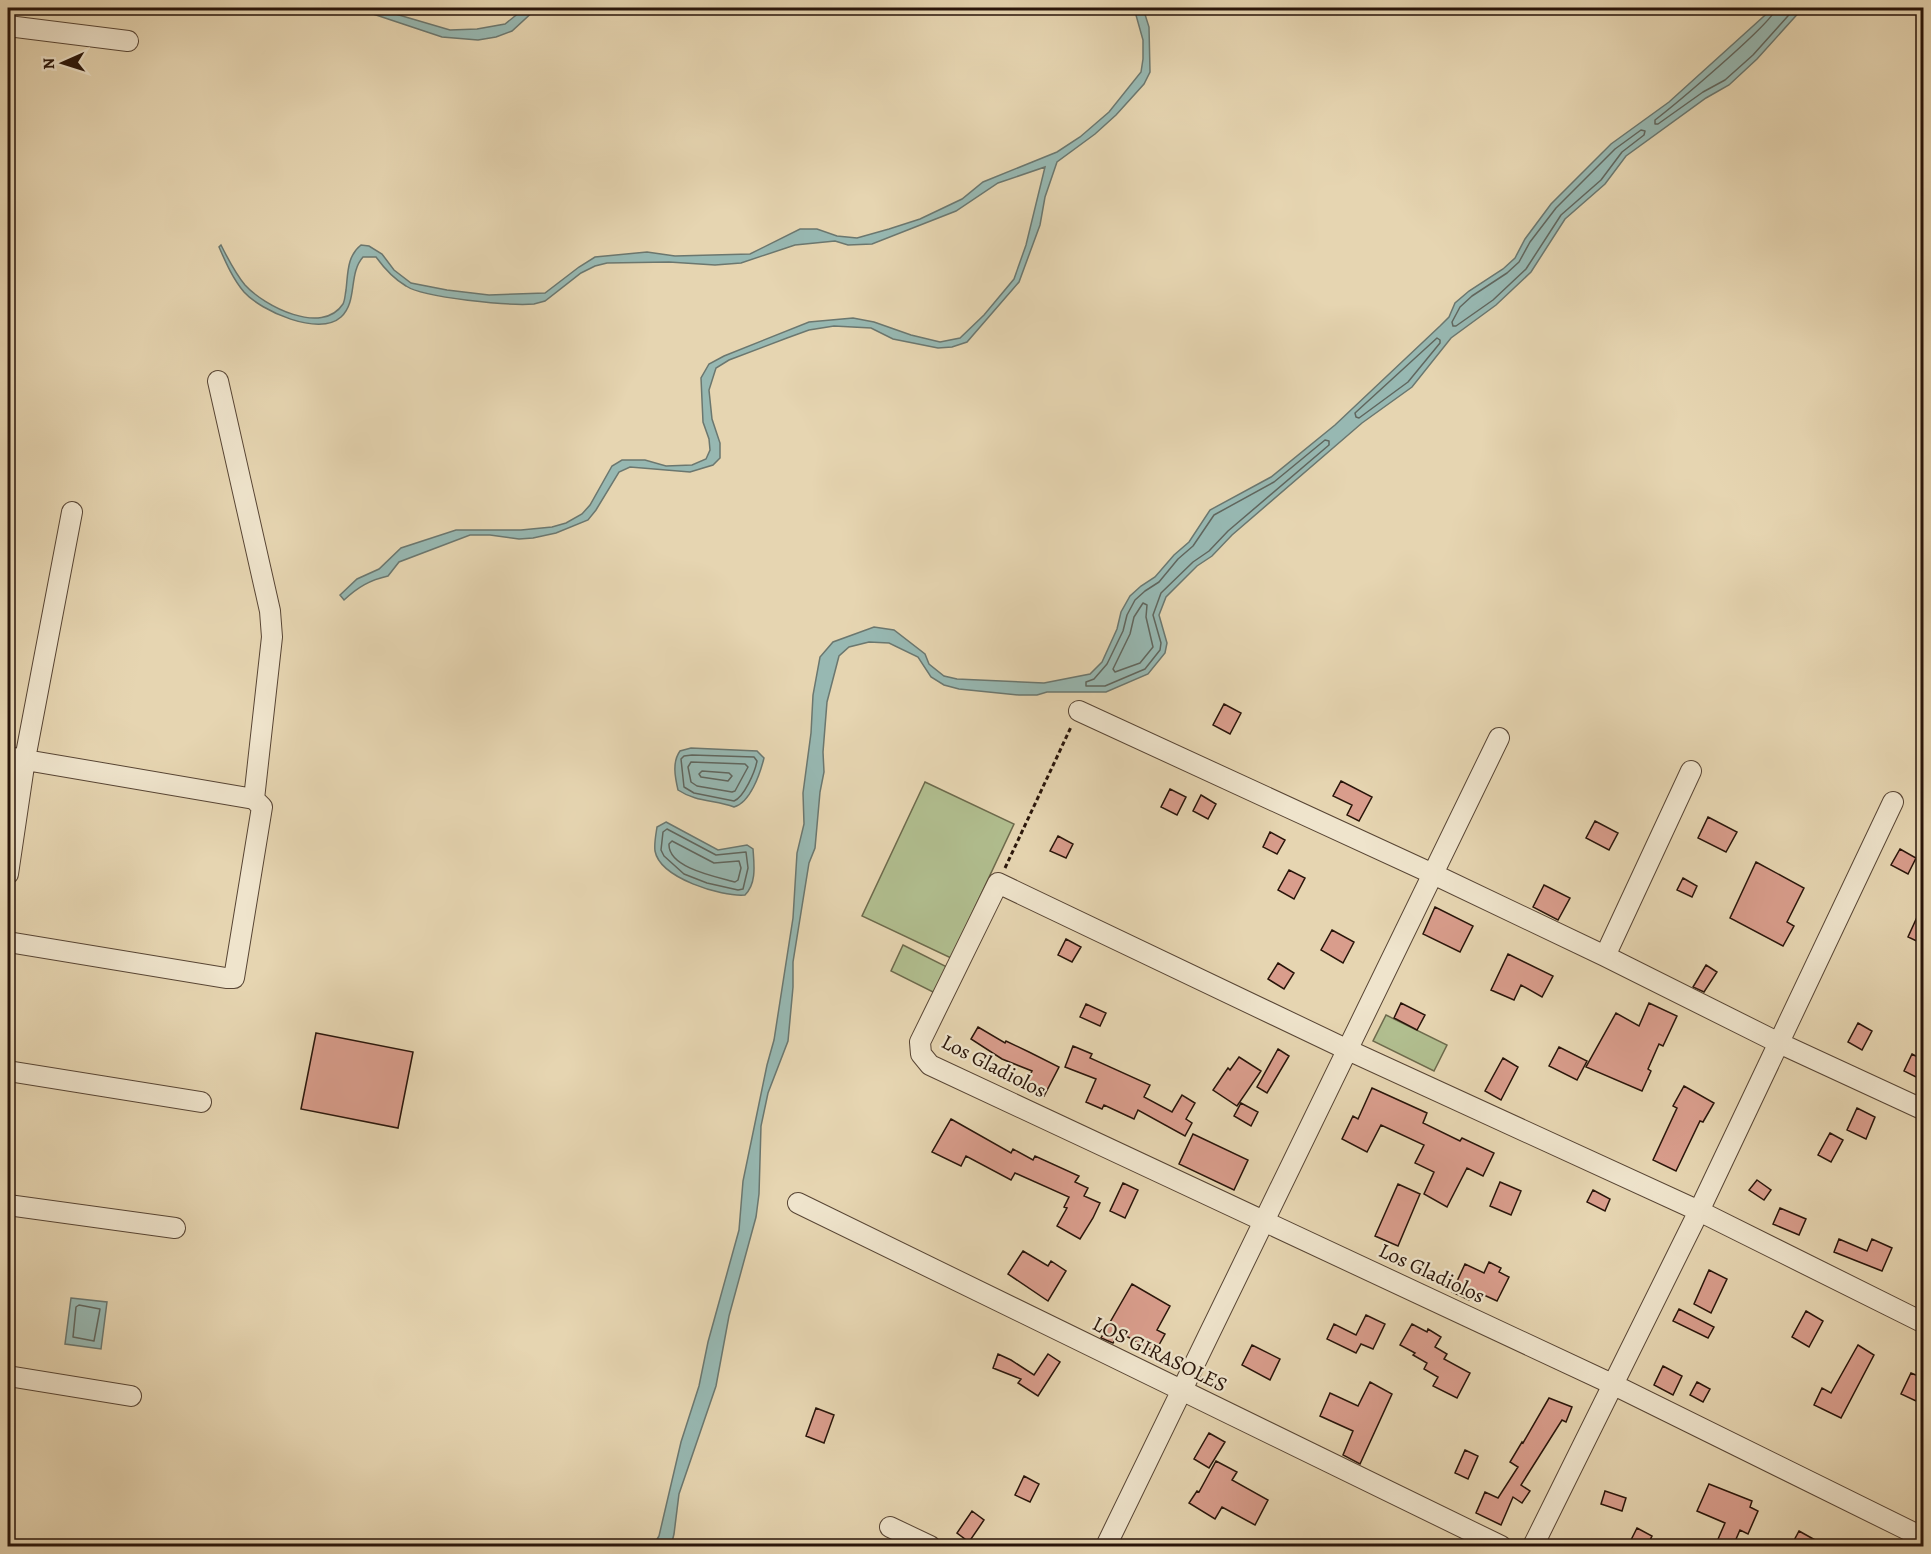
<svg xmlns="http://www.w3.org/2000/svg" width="1931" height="1554" viewBox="0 0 1931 1554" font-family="Alegreya,serif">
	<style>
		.green { fill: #b1be8f; stroke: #6d6a4c; stroke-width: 1.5 }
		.water { fill: #97b8b2; stroke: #6b776f; stroke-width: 1.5 }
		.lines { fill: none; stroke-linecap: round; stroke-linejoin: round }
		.shore { stroke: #60665e; stroke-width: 1.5 }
		.building { fill: #d99d8c; stroke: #29150a; stroke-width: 1.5 }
		.minor-casing { stroke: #584534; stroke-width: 22 }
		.path { stroke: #29150a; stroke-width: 3; stroke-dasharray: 4.5 3; stroke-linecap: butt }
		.minor { stroke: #efe4cc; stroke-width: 20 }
		.labels { text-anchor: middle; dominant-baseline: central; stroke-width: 4.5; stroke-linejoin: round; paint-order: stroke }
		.street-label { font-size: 21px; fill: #29150a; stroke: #efe4cc }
	</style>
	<rect width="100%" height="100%" fill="#e6d5b1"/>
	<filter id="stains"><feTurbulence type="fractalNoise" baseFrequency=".00333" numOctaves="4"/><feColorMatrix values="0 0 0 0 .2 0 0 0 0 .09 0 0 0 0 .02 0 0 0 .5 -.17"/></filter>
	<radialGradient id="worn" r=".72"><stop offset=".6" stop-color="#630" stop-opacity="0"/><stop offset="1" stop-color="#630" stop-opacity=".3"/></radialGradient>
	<path class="green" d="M925 782 1014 824 951 958 862 916Z
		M903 945 947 967 935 993 891 971Z
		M1386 1015 1447 1045 1434 1071 1373 1041Z"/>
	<path class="water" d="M355 8H375L450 30 477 29 505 24 525 8H537L512 31 496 37 478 40 442 37Z
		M1134 8H1143L1149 27 1150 72 1144 84 1116 115 1095 134 1057 162 1045 197 1040 225 1019 282 967 342 952 347 938 348 893 339 871 328 834 326 809 330 787 338 729 360 716 368 709 390 712 419 720 443V458L713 465 690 472 630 467 619 472 596 510 588 520 556 533 533 538 519 539 490 535H470L399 562 388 576C370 580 358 587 344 600L340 595 357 579 379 569 401 548 456 530H521L552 527 566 523 582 514 590 505 612 466 622 460H645L666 466 692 465 706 459 710 450 709 439 703 422 701 378 709 364 724 356 809 322 853 318 874 322 911 335 940 342 960 338 984 315 1014 279 1026 245 1045 167 998 183 956 211 872 244 848 245 835 241 795 245 741 263 715 265 669 262 607 263 595 266 581 273 545 301 534 304C510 306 424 298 406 286 394 279 384 268 376 257H363C348 274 358 301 341 317 319 337 261 311 244 292 233 279 226 263 219 247L221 245C228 259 235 273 245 285 264 306 322 336 343 304 345 300 345 295 346 290 348 273 347 256 361 245L369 246 382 254 394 270 411 283 447 290 489 295 545 293 579 267 595 257 647 252 675 256 750 254 800 229H817L837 236 857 238 889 229 920 219 962 199 983 182 1057 152 1080 137 1109 112 1141 72 1143 59V40Z
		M1773 8H1803L1757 59 1729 85 1706 98 1626 156 1605 184 1565 219 1531 272 1496 305 1451 338 1412 387 1362 423 1232 535 1212 556 1197 566 1166 597 1159 615 1167 643 1165 653 1148 674 1106 692H1047L1037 695H1019L959 689 944 685 931 677 918 657 889 643 869 642 849 647 839 656 827 702 823 752 824 772 820 792 815 848 809 863 793 962V987L788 1041 768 1093 761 1126 759 1194 756 1217 729 1316 716 1386 679 1494 674 1534 671 1546H653L659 1536 681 1442 699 1386 708 1342 739 1230 743 1181 767 1065 774 1040 793 918 797 853 804 824 803 793 811 733 813 695 820 657 833 642 874 627 894 630 925 654 929 664 944 676 957 679 1044 683 1090 674 1102 662 1117 629 1121 612 1130 596 1141 586 1155 577 1174 555 1189 542 1210 510 1271 477 1335 425 1440 326 1449 317 1455 303 1469 291 1503 269 1515 258 1525 239 1551 204 1611 144 1669 102Z
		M691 748 757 751 764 758C760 774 750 803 734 807 715 800 696 802 678 790 675 777 672 762 680 751Z
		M666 822 718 850 747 845 753 849C754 864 757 883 745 895 721 897 660 878 655 851 654 843 656 834 657 827Z
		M71 1298 107 1302 101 1349 65 1344Z"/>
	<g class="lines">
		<path class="shore" d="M1776 8C1775 21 1672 107 1655 120V124H1658L1703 92 1725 80 1753 55 1795 8
			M1641 130 1645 131 1644 135 1622 152 1601 180 1561 215 1526 269 1493 300 1456 326H1453L1452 322 1460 307 1472 296 1507 273 1519 262 1530 242 1556 208 1615 149Z
			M1437 338 1440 340V343L1408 382 1359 418 1356 417 1355 413Z
			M1325 440 1329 441V445L1228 531 1209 551 1193 562 1161 593 1153 615 1161 643 1160 650 1145 669 1105 686H1086V682L1094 679 1107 664 1123 631 1127 615 1135 600 1145 591 1159 582 1178 559 1193 546 1214 515 1274 482Z
			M1143 603 1147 605 1146 617 1153 647 1140 663 1115 672 1113 669 1130 634 1134 617Z
			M692 755 754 757 757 761C755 772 744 797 734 801L694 793 684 787 681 759 684 756Z
			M691 762 745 764 748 767 735 791 732 792 697 786 691 782 688 767Z
			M702 771 729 773 732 776 728 781 701 777 699 774Z
			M667 829 716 855 746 852 748 868 743 889 738 890 707 883 684 874 664 856 661 850 663 832Z
			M672 841 714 863 739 861 741 868 738 880 735 882C717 877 668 868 669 844Z
			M79 1305 100 1309 94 1341 73 1337 76 1307Z"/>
	</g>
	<path class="building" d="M1224 704 1241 713 1230 734 1213 725Z
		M1341 781 1372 797 1359 821 1347 815 1352 805 1333 796Z
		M1170 789 1186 797 1177 815 1161 807Z
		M1201 795 1216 804 1208 819 1193 811Z
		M1708 817 1737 832 1726 852 1698 838Z
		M1595 821 1618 833 1609 850 1586 838Z
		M1270 832 1285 840 1277 854 1263 847Z
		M1058 836 1073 844 1066 858 1050 851Z
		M1900 849 1916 858 1908 874 1891 865Z
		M1756 862 1804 888 1787 922 1794 926 1783 946 1730 918Z
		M1289 870 1305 878 1294 899 1278 890Z
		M1683 878 1697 886 1692 897 1677 890Z
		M1544 885 1570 898 1558 920 1533 907Z
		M1923 904V944L1908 937Z
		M1435 907 1473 926 1460 952 1423 934Z
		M1332 930 1354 942 1343 963 1321 950Z
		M1066 939 1081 947 1072 962 1058 955Z
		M1508 954 1553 976 1542 997 1521 985 1514 1000 1491 990Z
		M1278 963 1294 973 1284 989 1268 979Z
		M1706 965 1717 972 1704 992 1693 987Z
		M1401 1003 1425 1015 1417 1030 1394 1018Z
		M1649 1003 1677 1016 1663 1046 1659 1044 1648 1069 1651 1071 1642 1091 1586 1067 1616 1013 1639 1026Z
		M1086 1004 1106 1013 1100 1026 1080 1017Z
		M1858 1023 1872 1031 1862 1050 1848 1042Z
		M978 1027 1005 1043 1006 1041 1029 1052 1059 1067 1044 1096 1024 1087 1032 1071 1002 1059 971 1039Z
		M316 1033 413 1052 398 1128 301 1109Z
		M1073 1046 1092 1054 1090 1058 1150 1085 1144 1097 1172 1112 1182 1095 1195 1103 1186 1119 1192 1123 1185 1136 1138 1110 1134 1119 1104 1105 1102 1109 1086 1102 1096 1079 1065 1067Z
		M1559 1047 1587 1061 1577 1080 1549 1066Z
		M1278 1049 1289 1056 1267 1093 1257 1087Z
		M1912 1054 1923 1060V1066L1918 1078 1904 1071Z
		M1239 1057 1261 1071 1237 1106 1213 1090 1228 1068 1230 1070Z
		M1503 1058 1518 1067 1501 1100 1485 1091Z
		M1684 1086 1714 1103 1703 1122 1700 1121 1676 1171 1653 1160 1677 1108 1673 1106Z
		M1372 1088 1427 1113 1423 1123 1460 1141 1462 1138 1494 1153 1483 1176 1467 1168 1447 1207 1424 1194 1434 1172 1415 1163 1424 1145 1381 1125 1367 1152 1342 1139 1353 1116 1358 1119Z
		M1241 1103 1258 1112 1251 1126 1234 1116Z
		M1857 1108 1875 1117 1866 1139 1847 1130Z
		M951 1119 1011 1153 1013 1149 1033 1160 1035 1156 1079 1176 1075 1182 1088 1188 1084 1196 1100 1203 1093 1218 1080 1239 1057 1226 1067 1208 1064 1207 1069 1197 1015 1173 1011 1180 966 1156 961 1166 932 1152Z
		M1830 1133 1843 1140 1831 1162 1818 1155Z
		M1193 1134 1248 1160 1234 1190 1179 1164Z
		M1757 1180 1771 1190 1764 1200 1749 1190Z
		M1500 1182 1521 1191 1511 1215 1490 1206Z
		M1123 1183 1138 1190 1125 1218 1110 1211Z
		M1398 1184 1420 1194 1398 1246 1375 1236Z
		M1593 1190 1610 1199 1605 1211 1587 1202Z
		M1780 1208 1806 1219 1799 1235 1773 1224Z
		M1839 1239 1867 1251 1872 1239 1892 1248 1882 1271 1834 1252Z
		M1023 1251 1048 1266 1051 1261 1066 1271 1048 1301 1008 1274Z
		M1489 1262 1501 1268 1499 1272 1509 1277 1497 1301 1473 1290 1469 1300 1452 1292 1465 1264 1484 1273Z
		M1709 1270 1727 1279 1711 1313 1694 1304Z
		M1132 1284 1170 1306 1157 1330 1165 1334 1155 1352 1119 1332 1113 1343 1101 1338Z
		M1679 1309 1714 1327 1708 1338 1673 1321Z
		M1806 1311 1823 1321 1809 1347 1792 1337Z
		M1366 1315 1385 1324 1373 1349 1361 1344 1356 1353 1327 1339 1334 1324 1356 1335Z
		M1412 1324 1427 1332 1428 1329 1441 1337 1435 1347 1447 1354 1444 1359 1470 1373 1457 1398 1433 1386 1438 1377 1424 1369 1427 1363 1413 1355 1415 1353 1400 1345Z
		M1252 1345 1280 1359 1270 1380 1242 1365Z
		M1858 1345 1874 1355 1841 1418 1814 1405 1822 1388 1831 1393Z
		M998 1354 1011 1360 1034 1375 1048 1354 1060 1362 1038 1396 1018 1383 1021 1379 993 1368Z
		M1663 1366 1682 1376 1673 1395 1654 1385Z
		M1911 1373 1923 1378V1384L1916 1401 1901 1394Z
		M1370 1382 1392 1394 1360 1464 1343 1455 1353 1431 1320 1416 1330 1393 1358 1406Z
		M1697 1382 1710 1389 1703 1402 1690 1395Z
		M1549 1398 1572 1407 1566 1422 1562 1420 1521 1485 1530 1491 1522 1503 1513 1497 1501 1525 1476 1513 1485 1492 1498 1498 1518 1467 1510 1462 1522 1442 1523 1443Z
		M816 1408 834 1415 824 1443 806 1436Z
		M1209 1433 1225 1442 1209 1468 1194 1459Z
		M1465 1450 1478 1456 1468 1479 1455 1473Z
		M1216 1461 1237 1472 1232 1480 1268 1500 1255 1525 1222 1507 1215 1519 1189 1503 1197 1491 1199 1492Z
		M1024 1476 1039 1484 1030 1502 1015 1495Z
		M1709 1484 1752 1501 1750 1507 1758 1511 1748 1534 1740 1530 1733 1546H1715L1725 1523 1697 1511Z
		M1605 1491 1626 1498 1622 1511 1601 1504Z
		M972 1511 984 1520 969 1542 957 1533Z
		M1637 1528 1652 1536 1647 1546H1628Z
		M1799 1531 1826 1546H1791Z"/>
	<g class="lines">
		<g class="minor-casing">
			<path id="minor" d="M8 26 128 41
				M218 381 270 611 272 637 254 799
				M1079 711 1433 874 1605 956 1779 1043 1924 1110
				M8 757 254 799 262 807 234 978H226L8 942
				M8 874 25 759 72 512
				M1605 956 1691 771
				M8 1071 201 1102
				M798 1203 1501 1546
				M8 1205 175 1228
				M1924 1323 1699 1211 1348 1050 998 883 920 1042 921 1054 930 1065 1612 1384 1924 1538
				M8 1376 131 1396
				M890 1527 930 1546
				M1106 1546 1499 738
				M1533 1546 1699 1211 1893 802"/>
		</g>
		<path class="path" d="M1005 868 1071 727"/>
		<use href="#minor" class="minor"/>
	</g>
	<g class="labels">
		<g class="street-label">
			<text transform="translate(994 1066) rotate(27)">Los Gladiolos</text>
			<text transform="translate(1432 1273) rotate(25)">Los Gladiolos</text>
			<text transform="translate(1160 1354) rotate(26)">LOS GIRASOLES</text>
		</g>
	</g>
	<rect width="1931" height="1554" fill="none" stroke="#e6d5b1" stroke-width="30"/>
	<rect x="9" y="9" width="1913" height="1536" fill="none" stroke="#29150a" stroke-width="3"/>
	<rect x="15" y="15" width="1901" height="1524" fill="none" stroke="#29150a" stroke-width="1.5"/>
	<g transform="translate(63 63) rotate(267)" stroke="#efe4cc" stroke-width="4.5" paint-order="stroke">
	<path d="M0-4.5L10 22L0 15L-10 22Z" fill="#29150a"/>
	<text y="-9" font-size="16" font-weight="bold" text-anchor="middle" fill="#29150a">N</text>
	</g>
	<rect width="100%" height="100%" filter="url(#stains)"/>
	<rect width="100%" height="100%" fill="url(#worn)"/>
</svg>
